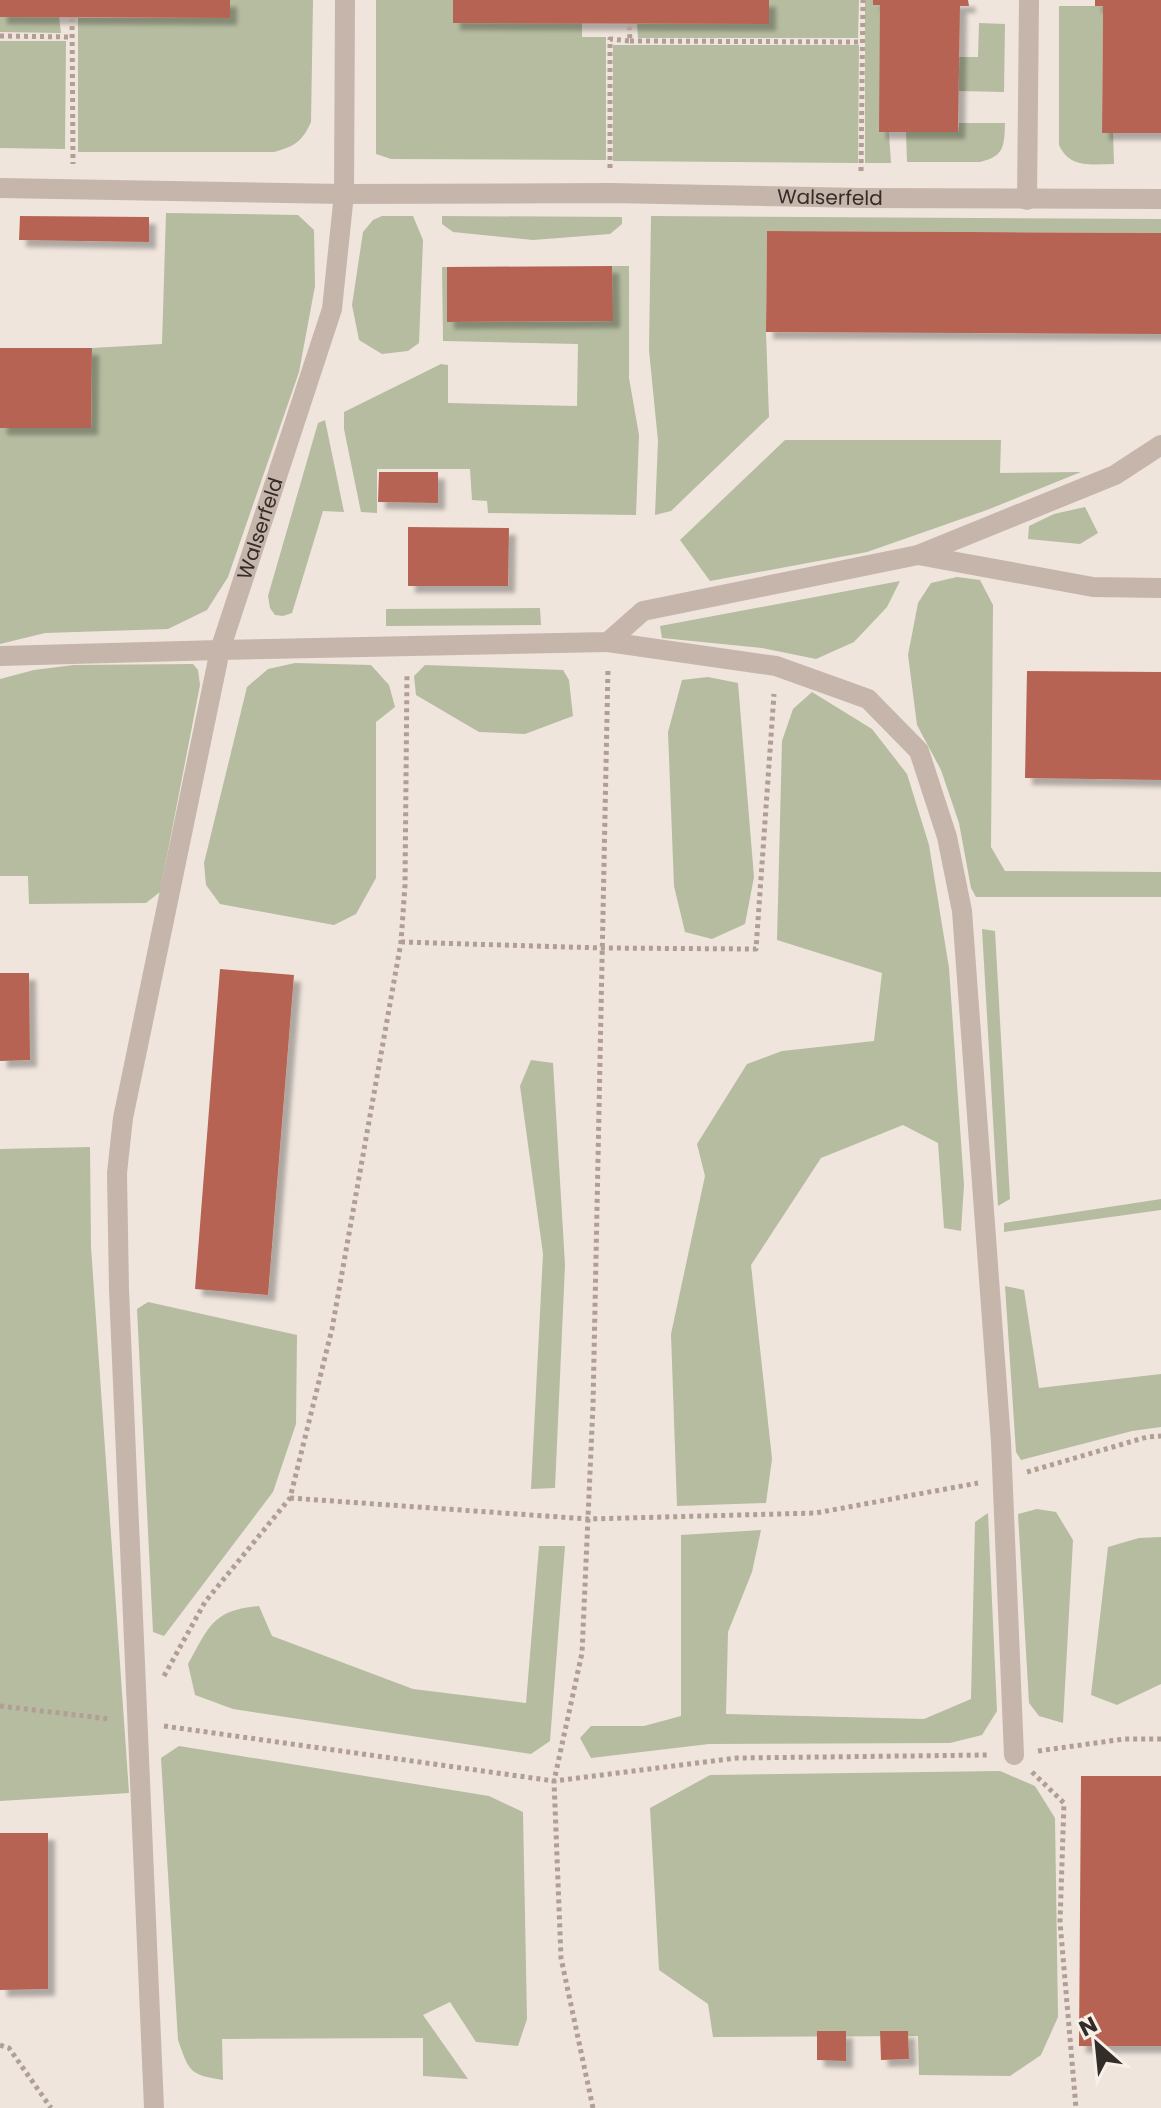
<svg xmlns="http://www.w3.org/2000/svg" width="1161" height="2108" viewBox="0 0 1161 2108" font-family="Poppins,sans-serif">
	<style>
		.green { fill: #b5bc9f }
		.building { fill: #b76453; filter: url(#shadow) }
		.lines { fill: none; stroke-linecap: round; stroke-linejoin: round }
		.path { stroke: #b19f95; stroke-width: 5; stroke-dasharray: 4 4; stroke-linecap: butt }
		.service { stroke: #c6b5ab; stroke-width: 20 }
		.labels { text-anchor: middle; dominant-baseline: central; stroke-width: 8; stroke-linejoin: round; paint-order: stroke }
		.street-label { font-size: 20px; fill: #342c29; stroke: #f7f0e9 }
	</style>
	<defs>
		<filter id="shadow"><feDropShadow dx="7" dy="7" stdDeviation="2" flood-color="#0004"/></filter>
	</defs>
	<rect width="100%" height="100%" fill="#efe5dd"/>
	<path class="green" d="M230 0H313L311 122C302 142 295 146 274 152H78V18H230Z
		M376 0H453V23H582V37H606V160L391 159 376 154Z
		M769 0H859L858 38H638L637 24H769Z
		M865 0H873V5H880L891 163H865Z
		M1059 6H1103L1102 133H1113L1114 164C1091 164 1070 169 1059 145Z
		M0 17H59L61 33 0 32Z
		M979 23 1005 24 1004 92 959 91V57H978Z
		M0 41H66L65 149 0 148Z
		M613 45H859L858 163 613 161Z
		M959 123H1005C1004 146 1005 156 980 162H907L906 132H958Z
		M166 213 298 215 314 230 315 286 299 372 228 577 207 610 168 629 45 633 0 644V428H91L92 348 162 344Z
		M382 216H413L423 240 419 343 408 351 382 354 359 340 352 305 363 232 373 220Z
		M442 216 622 217V224L610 234 533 240 453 232 442 224Z
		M651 216 1161 219V233L767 231 766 332 769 417 671 511 655 515 658 441 649 350Z
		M612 266H629V378L639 435 636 515 488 513 487 501 472 500 470 469H377V513L361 512 344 429V412L441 364 448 365V403L577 406 578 344 443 341 442 267H447L448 322 612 321Z
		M325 420 344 512 323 511 292 613 283 616 275 615 270 608 268 596 318 423Z
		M785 440H1001L1000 473 1081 472 987 510 867 552 710 581 680 540Z
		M1085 507 1098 533 1080 544 1028 539 1029 526 1054 514Z
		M957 577 980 580 993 605 991 847 1005 871 1161 872V897H976L971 888 959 823 941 770 917 725 908 655 918 603 931 583Z
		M900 581 887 607 854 642 816 659 762 648 662 638 660 626Z
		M540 608 541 625 386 626V609Z
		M295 663 371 665 389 685 395 707 376 722V878L356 914 334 925 220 904 206 885 204 863 247 687 268 669Z
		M193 664 198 670 200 685 160 892 146 903 29 904 28 876H0V679L34 670 74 665Z
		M425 665 563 670 569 680 573 716 525 734 479 732 416 695 414 676Z
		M708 677 738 683 754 877 745 924 712 939 685 932 674 886 668 732 682 680Z
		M812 692 872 729 907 774 929 845 949 968 964 1185 961 1231 944 1228 938 1143 903 1125 821 1158 751 1265 772 1459 766 1503 677 1506 671 1334 705 1176 697 1144 747 1064 782 1051 874 1041 882 973 777 940 782 741 793 709Z
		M982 929 995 931 1010 1199 998 1206Z
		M531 1060 553 1063 565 1265 555 1488 531 1489 543 1254 520 1086Z
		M90 1147 91 1247 129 1793 0 1801V1149Z
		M1161 1199V1210L1004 1232V1223Z
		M1005 1286 1024 1290 1039 1388 1161 1374V1427L1132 1431 1021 1460 1016 1452Z
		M148 1302 297 1335 296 1424 273 1492 164 1636 153 1632 137 1309Z
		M1037 1509 1056 1512 1073 1540 1063 1723 1039 1716 1029 1703 1018 1514Z
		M988 1513 997 1711 982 1735 950 1743 709 1744 591 1758 580 1738 591 1726H644L681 1716V1535L761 1530 752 1572 728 1632 726 1714 924 1719 971 1699 975 1522Z
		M1161 1537V1684L1117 1705 1091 1695 1108 1547 1139 1538Z
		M539 1546H565L550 1741 531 1754 233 1709 195 1695 188 1664C209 1627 212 1610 259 1606L272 1636 413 1689 526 1703Z
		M179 1746 489 1796 523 1812 527 2019 518 2046 476 2042 450 2002 423 2015 468 2079 423 2076V2038L222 2039 223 2080C189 2075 189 2071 178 2040L161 1758Z
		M1000 1771 1035 1786 1055 1818 1058 2017 1041 2055 1010 2076 919 2075 918 2036 713 2037 708 2004 659 1970 650 1808 710 1775Z"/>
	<path class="building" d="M0 0H230V18L0 17Z
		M453 0H769V24L453 23Z
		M873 0H968L969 6H960L958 132H879L880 5H873Z
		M1095 0H1161V133H1102L1103 6H1095Z
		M20 216 149 217V242L19 240Z
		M767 231 1161 233V334L766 332Z
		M612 266 613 321 447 322V267Z
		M0 348H92L91 428H0Z
		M379 472H438V503L378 502Z
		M408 527 509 528 508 586H408Z
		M1027 671 1161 672V780L1025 778Z
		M220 969 294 975 268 1295 195 1289Z
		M0 973H29L30 1060 0 1061Z
		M1081 1776H1161V2046H1079Z
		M0 1833H48V1989L0 1990Z
		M817 2031H846V2061L817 2060Z
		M880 2031H908L909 2059 881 2060Z"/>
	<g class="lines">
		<path class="path" d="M72 18 73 164
			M0 36 72 37
			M630 41 862 42
			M610 168V39L630 41 629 23
			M861 171 863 0
			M401 942 602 948 756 949 774 694
			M1027 1472 1147 1437 1161 1436
			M290 1498 588 1519 816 1513 978 1483
			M164 1676 205 1602 290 1498 332 1329 401 942 405 885 407 674
			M0 1706 110 1719
			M164 1726 554 1781 737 1758 988 1755
			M1038 1751 1124 1739H1161
			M1032 1772 1064 1803 1060 1922 1076 2108
			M0 2045 9 2048 51 2108
			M593 2108 561 1958 554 1781 582 1653 593 1405 608 667"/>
		<g class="service">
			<path id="s1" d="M0 188 344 194 610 193 861 198 1161 199"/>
			<path d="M1027 200 1029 0"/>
			<path d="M918 555 1093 587 1161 588"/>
			<path d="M608 642 776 666 868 699 919 751 947 837 962 911 1001 1442 1014 1755"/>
			<path id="s2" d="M0 656 220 650 332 309 344 194 345 0"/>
			<path d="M154 2108 119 1290 117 1173 123 1118 220 650 608 642 643 611 918 555 1115 475 1161 445"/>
		</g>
	</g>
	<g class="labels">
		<g class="street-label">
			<text stroke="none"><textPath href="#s1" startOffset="830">Walserfeld</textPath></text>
			<text stroke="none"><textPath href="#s2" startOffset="348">Walserfeld</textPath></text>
		</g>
	</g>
	<g transform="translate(1097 2044) rotate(333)" stroke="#f7f0e9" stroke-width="6" paint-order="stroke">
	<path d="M0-6L14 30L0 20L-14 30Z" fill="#342c29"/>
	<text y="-12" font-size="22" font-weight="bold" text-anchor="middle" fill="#342c29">N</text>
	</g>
</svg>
